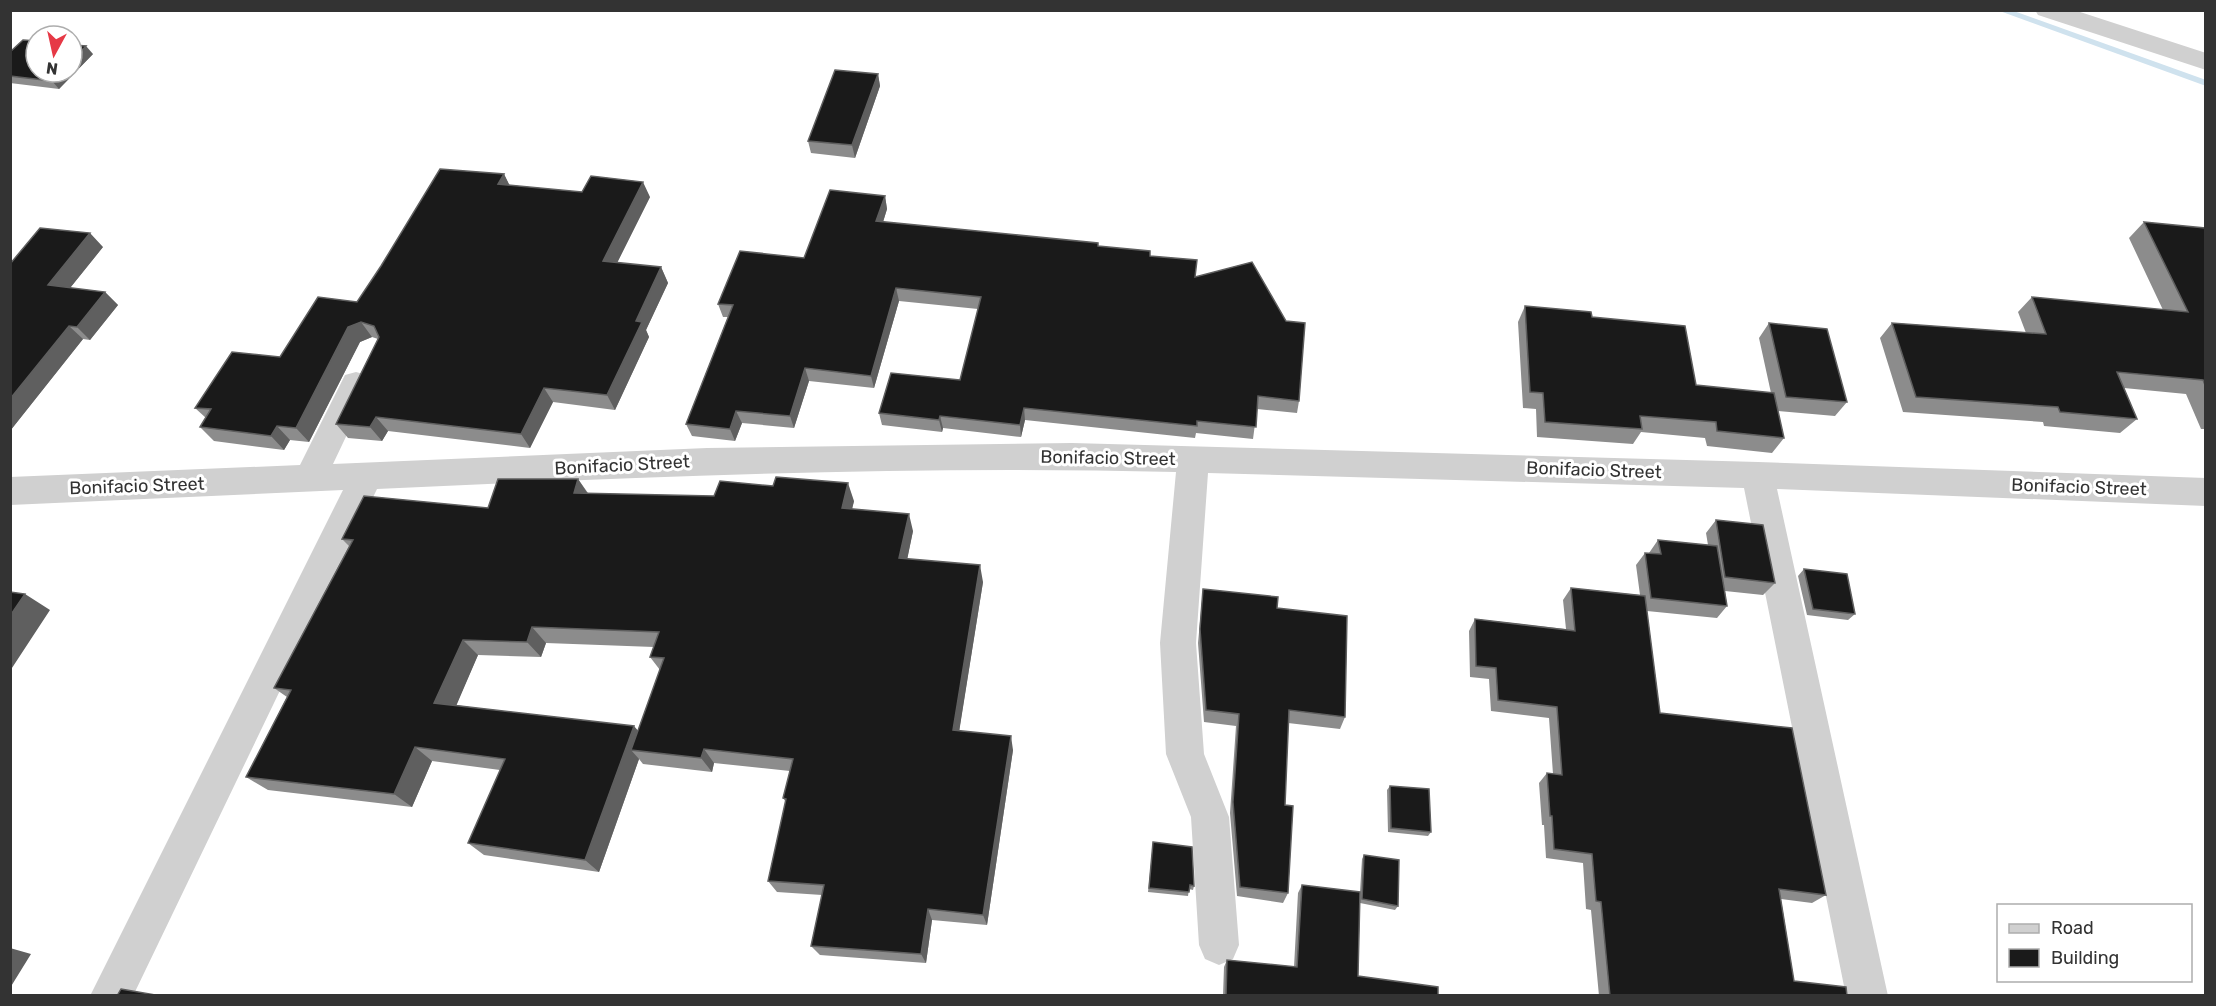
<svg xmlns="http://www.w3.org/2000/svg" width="2216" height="1006" viewBox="0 0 2216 1006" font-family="Rubik,sans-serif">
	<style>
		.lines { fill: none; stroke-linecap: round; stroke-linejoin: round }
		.stream { fill: #cfe2ee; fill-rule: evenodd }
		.minor { fill: #d0d0d0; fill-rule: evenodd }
		.wall { fill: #8c8c8c; fill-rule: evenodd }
		.shaded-wall { fill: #5f5f5f }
		.building { fill: #1a1a1a; stroke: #5f5f5f; stroke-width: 1.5 }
		.labels { text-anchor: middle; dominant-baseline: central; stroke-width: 6; stroke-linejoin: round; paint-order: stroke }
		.street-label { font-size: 18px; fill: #333; stroke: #fff }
	</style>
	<rect width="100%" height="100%" fill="#fff"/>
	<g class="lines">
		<path class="stream" d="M1997 10H2011L2206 80V86Z"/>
		<path class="minor" d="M2035 10H2074L2206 53V70L2038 15Z
			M356 372 367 375 371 384 333 464 707 448 1072 443 1758 462 2206 478V506L1777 489 1888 996H1846L1744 488 1208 473 1196 643 1204 754 1229 817 1239 945 1233 959 1219 965 1205 959 1199 945 1191 817 1166 754 1160 643 1176 472C909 465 643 477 377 489L133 996H90L343 490 10 505V477L300 465 345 375Z"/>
	</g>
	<path class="wall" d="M10 52 93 54 59 89 10 83Z
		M878 74 880 86 855 158 811 153 808 141Z
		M504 174 509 185 582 192 650 197 617 263 661 267 668 283 646 330 649 337 615 410 553 402 530 448 388 431 382 441 348 438 336 424 378 339 372 337 360 342 309 442 290 440 284 450 214 441 200 427 206 418 195 408 280 357 357 302Z
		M885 196 887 209 883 222 1098 243V246L1150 256 1196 277 1299 401 1297 413 1257 409 1253 439 1196 433 1195 438 1025 420 1021 437 943 428 942 432 882 425 879 413 960 380 978 309 899 301 874 388 809 381 794 428 742 423 735 441 692 436 686 424 728 317H723L718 304 804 258Z
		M2144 222 2205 228V429H2201L2186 394 2124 388 2137 419 2120 433 2044 426 2043 422 1903 412 1880 338 1892 323 2026 333 2018 312 2032 297 2163 310 2129 238Z
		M103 247 70 288 105 292 118 305 90 340 83 339 10 431V264Z
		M1525 306 1592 317 1696 385 1771 393 1759 338 1769 323 1847 402 1835 416 1778 411 1784 438 1772 453 1707 446 1705 438 1641 432 1633 444 1537 437 1536 409 1523 408 1518 322Z
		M578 479 588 493 854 501 852 509 913 531 907 559 983 582 959 731 1013 750 987 925 932 920 926 963 820 955 811 946 822 895 777 892 768 881 786 802 783 798 790 771 714 763 712 772 643 764 639 759 599 872 484 855 468 843 500 770 432 761 412 807 268 790 246 777 287 697 274 688 349 546 342 539 488 508ZM546 643 654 647 650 657 660 670 638 731 456 705 478 655 541 657Z
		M1716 520 1775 583 1763 595 1725 591 1727 606 1717 618 1647 611 1660 713 1826 895 1812 903 1781 899 1794 981 1847 996H1599L1591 910 1586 909 1583 863 1546 858 1544 825H1542L1539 783 1547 773 1553 774 1549 718 1491 711 1489 679 1470 677 1469 631 1475 619 1566 629 1563 600 1571 588 1640 595 1636 565 1645 553H1649L1658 540 1708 545 1706 533Z
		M1804 569 1855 614 1848 620 1807 615 1798 576Z
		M1203 589 1277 608 1345 717 1340 729 1288 723 1285 805 1288 893 1283 903 1237 896 1230 813 1236 726 1204 722 1198 643Z
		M1390 786 1431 832 1428 836 1388 832 1387 790Z
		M1153 842 1194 886 1193 890 1189 889 1188 896 1148 892Z
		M1364 855 1398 906 1395 910 1360 903 1358 976 1438 996H1223L1224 967 1227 960 1294 967 1298 893 1302 885 1360 892 1362 859Z"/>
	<path class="shaded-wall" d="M86 46 93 54 59 89 52 81 61 72H72V61Z
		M878 74 880 86 855 158 852 145Z
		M504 174 512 190 498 184Z
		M643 182 650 197 610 277 603 261Z
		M885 196 887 209 879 235 876 221Z
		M90 233 103 247 62 298 48 285Z
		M661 267 668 283 646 330 649 337 615 410 607 395 636 321Z
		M896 288 899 301 874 388 871 376Z
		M105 292 118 305 90 340 77 327Z
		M361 322 372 337 360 342 309 442 296 428 348 327Z
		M69 326 83 339 10 431V399Z
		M805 368 809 381 794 428 790 416Z
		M544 388 553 402 530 448 521 434Z
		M1024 408 1025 420 1021 437 1020 425Z
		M736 411 742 423 735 441 730 429Z
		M940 416 943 428 942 432 939 420Z
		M376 417 388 431 382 441 370 427Z
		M277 426 290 440 284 450 271 436Z
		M578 479 590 497 574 493Z
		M848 483 854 501 848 525 842 508Z
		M909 514 913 531 904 575 899 558Z
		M980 565 983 582 957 745 953 730Z
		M25 594 50 610 10 671V616Z
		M532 627 546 643 541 657 527 642Z
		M463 640 478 655 451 718 434 703Z
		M634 726 646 740 631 750 639 759 599 872 585 860Z
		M1011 736 1013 750 987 925 983 915Z
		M415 747 432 761 412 807 394 794Z
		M704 749 714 763 712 772 701 758Z
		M928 909 932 920 926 963 921 954Z
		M10 948 31 954 10 988Z"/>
	<path class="building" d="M23 40 36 41V72H61L52 81 10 76V52Z
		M72 45 86 46 72 61Z
		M835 70 878 74 852 145 808 141Z
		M440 169 504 174 498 184 582 192 591 176 643 182 603 261 661 267 636 321 642 322 607 395 544 388 521 434 376 417 370 427 336 424 379 337 374 326 361 322 348 327 296 428 277 426 271 436 200 427 211 409 195 408 232 352 280 357 318 297 357 302 381 266Z
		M830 190 885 196 876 221 1098 243V246L1150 251V256L1197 260 1195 277 1252 262 1286 321 1305 323 1299 401 1258 396 1256 427 1197 421V426L1024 408 1020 425 940 416 939 420 879 413 891 373 960 380 981 297 896 288 871 376 805 368 790 416 736 411 730 429 686 424 733 305 718 304 740 251 804 258Z
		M2144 222 2205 228V385L2203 380 2117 372 2137 419 2060 412 2058 407 1916 397 1892 323 2046 334 2032 297 2188 312Z
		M40 228 90 233 48 285 105 292 77 327 69 326 10 399V264Z
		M1525 306 1591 312 1592 317 1685 326 1696 385 1774 393 1784 438 1717 431 1716 422 1640 416 1642 429 1545 422 1543 393 1530 392Z
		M1769 323 1827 329 1847 402 1786 397Z
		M776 477 848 483 842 508 909 514 899 558 980 565 953 730 1011 736 983 915 928 909 921 954 811 946 824 885 768 881 786 799 783 798 793 759 704 749 701 758 631 750 664 658 650 657 659 632 532 627 527 642 463 640 434 703 634 726 585 860 468 843 505 759 415 747 394 794 246 777 291 690 274 688 353 540 342 539 364 496 488 508 498 479H578L574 493 714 496 720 481 773 486Z
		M1716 520 1763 525 1775 583 1725 577Z
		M1658 540 1717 546 1727 606 1651 598 1645 553 1661 554Z
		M1804 569 1847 574 1855 614 1813 609Z
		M1571 588 1645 596 1660 713 1792 728 1826 895 1779 889 1794 981 1846 987 1847 996H1610L1601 902 1596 901 1592 854 1554 849 1552 816H1550L1547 773 1562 775 1557 707 1498 700 1496 668 1476 666 1475 619 1575 631Z
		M1203 589 1278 597 1277 608 1347 616 1345 717 1289 710 1285 805 1293 806 1288 893 1240 887 1233 802 1239 714 1206 710 1200 629Z
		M10 592 25 594 10 616Z
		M1390 786 1429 789 1431 832 1391 828Z
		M1153 842 1192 847 1194 886 1190 885 1189 892 1149 888Z
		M1364 855 1399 860 1398 906 1362 899Z
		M1302 885 1360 892 1358 976 1438 987V996H1226L1227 960 1297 967Z
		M121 989 161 996H117Z"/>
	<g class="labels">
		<g class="street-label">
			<text transform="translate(1108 458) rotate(1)">Bonifacio Street</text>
			<text transform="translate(622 465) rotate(-3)">Bonifacio Street</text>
			<text transform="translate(1594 470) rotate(2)">Bonifacio Street</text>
			<text transform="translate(137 486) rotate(-2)">Bonifacio Street</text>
			<text transform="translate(2079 487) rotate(2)">Bonifacio Street</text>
		</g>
	</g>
	<rect width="2216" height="1006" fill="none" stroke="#333333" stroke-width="24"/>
	<rect x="1997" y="904" width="195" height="78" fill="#ffffff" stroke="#adadad" stroke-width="1.5"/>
	<rect x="2009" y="924" width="30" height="9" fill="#d0d0d0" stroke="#adadad" stroke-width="1.5"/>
	<text x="2051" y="934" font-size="18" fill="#333333">Road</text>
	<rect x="2009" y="949" width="30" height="18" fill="#1a1a1a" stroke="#adadad" stroke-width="1.5"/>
	<text x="2051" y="964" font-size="18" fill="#333333">Building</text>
	<g transform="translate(54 54) rotate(188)"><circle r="28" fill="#ffffff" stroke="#adadad" stroke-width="1.5"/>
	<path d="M0-4.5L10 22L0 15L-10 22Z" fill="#e63946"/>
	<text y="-9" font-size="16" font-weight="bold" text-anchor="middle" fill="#333333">N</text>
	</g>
</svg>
